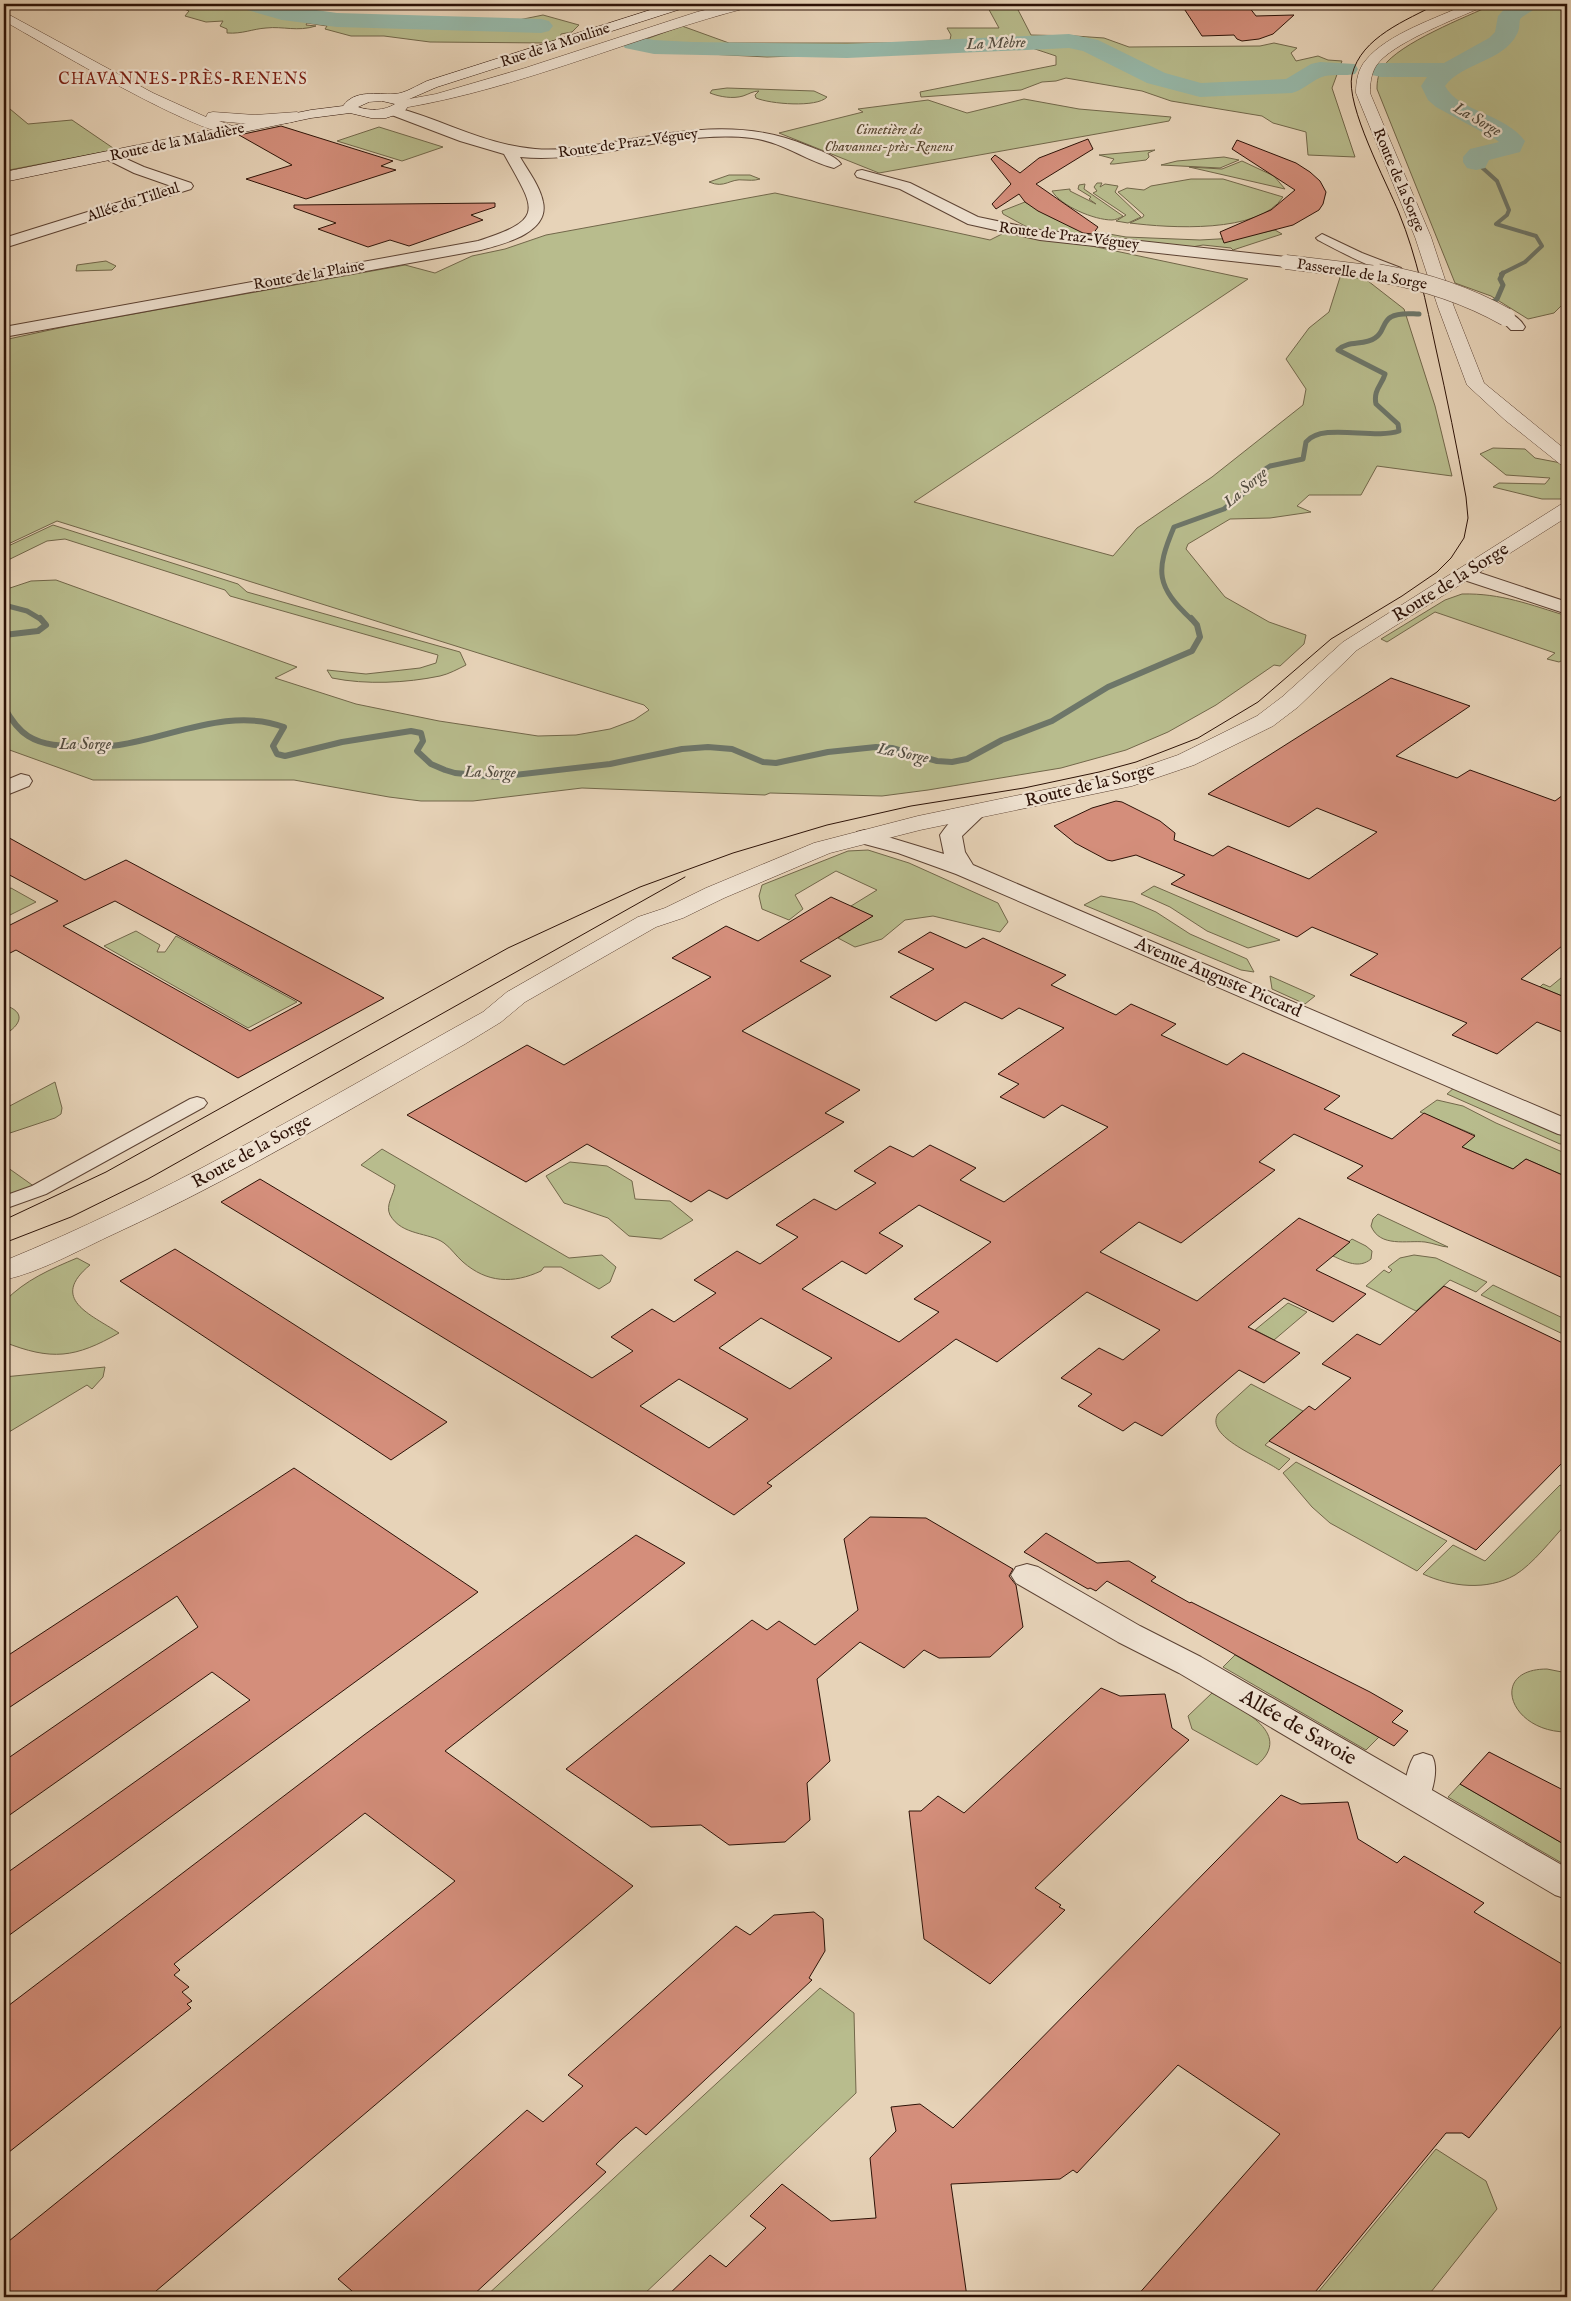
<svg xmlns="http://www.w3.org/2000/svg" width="1571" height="2301" viewBox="0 0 1571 2301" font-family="'IM FELL English',serif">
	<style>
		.green { fill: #b8bc8d; stroke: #72674a }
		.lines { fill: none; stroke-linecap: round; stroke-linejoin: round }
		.stream-far2 { stroke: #6d7669; stroke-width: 4 }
		.stream-far1 { stroke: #6d7669; stroke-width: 5 }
		.stream { stroke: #6d7669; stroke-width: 6 }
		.river { fill: #97b9aa; fill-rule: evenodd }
		.building { fill: #d48e7b; stroke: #2d1207; fill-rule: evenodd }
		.pedestrian-casing { stroke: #5c4233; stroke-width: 2 }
		.minor-casing { stroke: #5c4233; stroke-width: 2 }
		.tertiary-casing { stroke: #5c4233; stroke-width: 1 }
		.secondary-casing { stroke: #2d1207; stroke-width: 1 }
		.pedestrian { fill: #efe2d1; fill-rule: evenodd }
		.minor { fill: #efe2d1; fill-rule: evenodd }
		.tertiary { fill: #efe2d1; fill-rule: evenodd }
		.secondary { fill: #efe2d1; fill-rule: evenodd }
		.tram { stroke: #2d1207; stroke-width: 1 }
		.minor-bridge-far1-casing { stroke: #5c4233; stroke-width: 15; stroke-linecap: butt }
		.minor-bridge-casing { stroke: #5c4233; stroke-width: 19; stroke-linecap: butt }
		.minor-bridge-far1 { stroke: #efe2d1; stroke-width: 14 }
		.minor-bridge { stroke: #efe2d1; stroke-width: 18 }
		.labels { text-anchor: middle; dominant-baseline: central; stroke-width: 4.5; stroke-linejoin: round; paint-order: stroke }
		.far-street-label { font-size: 15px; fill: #2d1207; stroke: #efe2d1 }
		.far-park-label { font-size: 15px; font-style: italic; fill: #57452f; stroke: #efe2d1 }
		.far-water-label { font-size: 16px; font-style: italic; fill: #524c40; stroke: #efe2d1 }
		.far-quarter-label { font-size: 16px; letter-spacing: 1px; fill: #7a1f14; stroke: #efe2d1 }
		.street-label { font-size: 18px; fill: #2d1207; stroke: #efe2d1 }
		.near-street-label { font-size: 21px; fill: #2d1207; stroke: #efe2d1 }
	</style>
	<rect width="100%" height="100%" fill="#e7d3b8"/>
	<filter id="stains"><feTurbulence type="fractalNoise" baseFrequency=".004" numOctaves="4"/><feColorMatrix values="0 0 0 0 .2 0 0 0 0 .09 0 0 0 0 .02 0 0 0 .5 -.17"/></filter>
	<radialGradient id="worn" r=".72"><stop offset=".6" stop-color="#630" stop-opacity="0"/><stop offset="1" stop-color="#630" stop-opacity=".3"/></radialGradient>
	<path class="green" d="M172 4H286L278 13 329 23 344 20 358 21 367 17 379 18 381 21 438 22 444 20H495L504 23 543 15 579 25 572 32 561 34 559 41 549 43 430 42 384 36H351L325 29 327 26 307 23 306 25 316 26C297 32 283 26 266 28 252 29 243 34 227 33V29L220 26 223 21 206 22 185 16 189 11Z
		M1015 4 1031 35 1075 36 1104 38 1129 47 1260 46 1274 43 1297 48 1291 53 1296 61 1318 56 1328 60 1342 61 1332 88 1355 157 1308 155 1306 132 1273 123 1262 116 1171 101 1142 91 1066 78 1056 81 1042 82 1021 90 921 97 920 92 1056 65V56L1029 47 767 57 650 51 627 46 682 26 729 43H896L950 40 951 35 947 28H999L987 6Z
		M1494 4H1567V300L1554 313 1528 319 1491 296 1455 283 1377 89C1377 81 1378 74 1383 67 1399 43 1466 17 1494 4Z
		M727 88 814 91 827 97C817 108 770 104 756 98L755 95 759 91C753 91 749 94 743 96 733 99 720 97 710 93L712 90Z
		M1024 99 1079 109 1171 117 1169 121 879 173 779 133 863 112 858 109 928 100 967 113Z
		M4 104 28 124 72 120 113 148 108 151 4 171Z
		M379 127 443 147 402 161 337 141Z
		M1155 150 1148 153 1149 157 1146 160 1114 164H1110L1114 159 1099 155Z
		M1224 157 1239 160 1220 168 1161 165 1177 161Z
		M1242 161 1274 176 1285 189 1189 167 1222 169Z
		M729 175H750L760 179C753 181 750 180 744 180 730 178 725 189 709 182Z
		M1191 179H1223L1283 197C1259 234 1169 228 1130 223L1143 217 1144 215 1118 192 1127 188 1144 190 1151 186Z
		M1097 183H1102L1100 187 1105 184 1118 186 1115 192 1141 217 1128 223 1116 221 1126 215 1093 193 1097 191 1094 187Z
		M1085 184 1084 189 1123 216C1120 218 1115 220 1112 220 1094 220 1061 206 1052 191L1070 189V191L1096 204 1089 199 1091 197 1078 189 1079 185Z
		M775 193 990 240 1004 233 1087 245 1248 279 914 502 1113 556 1137 528 1212 477 1303 405 1306 389 1286 359 1309 328 1329 312 1342 271 1359 274 1404 309 1435 406 1452 476 1377 466 1361 495H1309L1297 506 1311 512 1270 518 1230 519 1188 544 1186 549 1225 597 1269 622 1306 635 1304 644 1280 666 1274 665 1216 705 1168 732 1126 750 1061 768 928 790 882 796 770 793 765 795 582 788 473 801H421L389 797 294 780H93L4 748V590L31 581 56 580 297 667 275 678 356 704 439 721 538 736 576 735 610 729 634 720 649 710 644 705 57 521 4 546V340L73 325 405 265 435 273 472 256 505 249 546 235Z
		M1025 202 1055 219 1092 231 1126 237 1200 240 1236 238 1275 230 1282 234 1233 250 1231 248 1203 245 1192 247 1042 231 1025 226 1003 214 1002 211Z
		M106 261 116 266 112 270 76 271 77 265Z
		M1493 448 1525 449 1535 458 1561 463 1567 468V499H1542L1493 487 1499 483 1545 484 1550 478 1506 475 1480 454Z
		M53 525 238 584 247 592 460 652 466 665C458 669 449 674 440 676 406 683 366 685 332 678L327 670 366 674 420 668 436 663 438 655 230 596 225 590 65 539 47 541 4 562V548Z
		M1462 594C1501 593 1531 605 1567 616V658L1559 662 1547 659 1555 653 1435 612 1387 642 1381 639 1445 600Z
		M868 850 909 863 998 903 1008 922 1000 932 933 916 905 920 882 939 855 947 838 938 872 916 851 906 877 890 836 871 795 895 803 909 789 920 762 909 759 896 762 885 848 851Z
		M1154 886 1280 940 1248 948 1207 931 1170 907 1141 894Z
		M11 888 36 902 4 918V890Z
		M1101 896 1133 902 1156 912 1190 934 1247 959 1254 972 1241 970 1084 905Z
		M136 931 160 945 157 952H165L176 936 297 1002 248 1028 104 946Z
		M1567 973V998L1540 987 1543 984 1550 987Z
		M1270 976 1315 996 1305 1004 1272 989Z
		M4 1005C27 1012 21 1025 4 1035L6 1018Z
		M55 1082 62 1108 61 1114 55 1118 4 1135V1109Z
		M1455 1087 1567 1135V1143L1560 1144 1447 1094Z
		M1437 1100 1463 1106 1496 1123 1567 1154V1177L1526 1159 1513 1169 1462 1147 1475 1135 1420 1112Z
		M382 1149 569 1258 602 1255 616 1267 610 1282 599 1289 561 1267H544L541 1271C513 1284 487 1283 463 1262 456 1256 451 1248 444 1243 429 1232 402 1236 390 1215 385 1205 394 1195 395 1185L361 1165Z
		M570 1162 607 1166 632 1181 635 1199 670 1201 693 1220 661 1239 629 1236 608 1218 564 1203 546 1176Z
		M4 1165 35 1187 4 1198Z
		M1378 1214 1448 1247C1442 1247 1433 1243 1425 1242 1407 1240 1380 1248 1371 1226L1373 1219Z
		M1352 1239 1366 1246 1372 1251 1371 1259C1359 1269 1346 1262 1333 1256Z
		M1414 1255 1436 1258 1487 1282 1476 1292 1450 1280 1416 1311 1366 1286 1384 1270 1389 1273 1392 1270 1388 1267 1400 1258Z
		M77 1258 90 1265C49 1299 90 1314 119 1333 75 1358 52 1361 4 1342L9 1313 5 1301C25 1280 51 1269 77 1258Z
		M1493 1285 1567 1320V1336L1481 1295Z
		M1288 1303 1307 1312 1274 1340 1255 1330Z
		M105 1367 103 1377 92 1389 87 1385 4 1435V1377Z
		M1251 1384 1303 1411 1265 1445 1290 1459 1279 1470C1263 1458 1204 1437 1218 1414Z
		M1296 1462 1447 1541 1417 1571 1330 1523 1312 1507 1283 1473Z
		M1560 1485 1567 1489V1523C1552 1539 1533 1564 1515 1575 1487 1591 1451 1587 1423 1574L1453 1545 1485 1561Z
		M1235 1655 1379 1737 1366 1750 1223 1667Z
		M1547 1669 1567 1673V1732C1509 1732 1488 1669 1547 1669Z
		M1212 1693C1236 1707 1296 1732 1257 1765L1192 1729 1188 1716Z
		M1460 1784 1567 1846V1866L1448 1797Z
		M820 1988 854 2013 856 2093 641 2297H485Z
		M1436 2149 1486 2181 1497 2209 1427 2297H1314Z"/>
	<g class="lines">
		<path class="stream-far2" d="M1476 162 1497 181 1509 210 1507 215 1496 224 1536 236 1542 246 1525 262 1501 274"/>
		<path class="stream-far1" d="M1488 306 1497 299 1503 285 1500 279 1503 273
			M4 605 27 611 42 620
			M1192 620C1156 586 1155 572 1174 527L1224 509 1244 493 1262 471 1270 466 1303 459 1306 442C1322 422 1374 440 1399 431L1398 424 1376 404C1373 390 1382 385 1385 374L1338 350C1348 340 1364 346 1375 338 1384 333 1382 322 1391 317 1399 312 1411 314 1419 314"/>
		<path class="stream" d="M4 635 38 631 46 625 40 618
			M4 707C10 718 17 729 28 736 44 746 62 746 80 746 93 746 106 747 119 745 172 737 230 707 284 727L273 746 277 754 285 756 342 742 411 731 421 733 423 741 417 751 431 764 445 770 455 773 498 777 610 764 682 749 708 747 732 749 763 762 776 763 828 752 876 747 892 748 937 761 952 762 967 759 1002 740 1052 721 1108 687 1192 651 1200 637 1197 625 1191 618"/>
		<path class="river" d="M241 4H275L337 13 541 19 549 21 553 26 549 31 541 33 337 27 282 20 244 9Z
			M1509 4H1540C1535 11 1526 13 1520 19 1519 24 1520 29 1517 34 1503 62 1463 62 1445 86 1459 112 1506 114 1525 141L1520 152 1489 160 1485 168 1476 170 1467 168 1463 162V157L1470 149 1499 142 1495 139 1436 107 1428 100 1421 86 1427 77H1381L1372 75 1369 70 1372 65 1381 63H1444L1489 38 1495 32 1498 16Z
			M1069 34 1098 40 1165 73 1201 83 1286 79 1311 64 1320 62 1355 64 1358 69 1355 74C1345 76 1335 74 1325 76 1313 79 1304 90 1292 93L1200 97 1147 83 1083 51 1069 48 847 58 654 54 625 48 621 43 625 38 633 36 654 40 692 42 847 44Z"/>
	</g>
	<path class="building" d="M1181 4H1212L1215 8 1249 7 1256 16 1294 15 1273 34 1259 39 1242 41 1237 39 1234 35 1202 36Z
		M281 126 393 161 381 166 396 170 306 199 246 179 292 165 239 135Z
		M1088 139 1093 149 1036 184 1098 227 1093 234 1083 233 1038 211 1025 202 1019 194 996 209 992 204 1011 184 991 159 995 155 1020 173 1039 158Z
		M1237 140 1296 163 1310 172 1320 181 1326 192 1323 204 1319 210 1293 225 1224 243 1220 232 1271 210 1295 190 1232 149Z
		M495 203V207L471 215 483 220 409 246 390 240 368 247 318 229 336 223 294 208V205Z
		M1391 678 1470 706 1396 756 1457 778 1470 770 1555 801 1567 792V942L1521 979 1567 998V1034L1537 1022 1497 1054 1452 1035 1467 1023 1350 975 1378 954 1312 927 1297 937 1171 884 1185 875 1136 855 1112 861 1107 860 1075 843 1054 826 1092 808 1116 801 1122 802 1160 821 1175 833 1174 840 1213 856 1228 846 1309 879 1377 832 1317 808 1289 827 1208 794Z
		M4 835 85 880 126 860 384 998 238 1078 16 950 4 956V928L58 901 4 872ZM115 901 302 1003 250 1031 63 926Z
		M831 897 873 916 800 961 831 976 742 1031 860 1090 825 1113 844 1122 727 1199 709 1190 691 1202 587 1144 526 1182 407 1115 527 1045 564 1065 711 977 672 958 726 926 758 941Z
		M930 932 966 948 983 938 1066 975 1051 985 1116 1015 1131 1004 1176 1024 1161 1035 1227 1065 1243 1053 1340 1096 1324 1109 1392 1139 1424 1113 1475 1136 1462 1147 1513 1169 1526 1159 1567 1177V1280L1347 1178 1363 1166 1294 1134 1259 1162 1275 1170 1181 1243 1139 1222 1100 1252 1197 1301 1299 1218 1350 1242 1316 1270 1366 1294 1333 1322 1284 1298 1248 1327 1300 1353 1264 1383 1239 1370 1162 1436 1135 1422 1123 1431 1078 1406 1092 1394 1061 1378 1099 1348 1123 1360 1160 1330 1087 1292 997 1362 956 1339 767 1483 772 1486 734 1515 221 1202 260 1179 592 1378 633 1351 611 1337 652 1309 674 1322 716 1293 694 1280 737 1251 760 1264 798 1237 776 1225 814 1199 836 1210 876 1183 854 1171 890 1146 913 1157 930 1145 976 1168 960 1180 1004 1202 1108 1127 1062 1105 1044 1118 1000 1097 1019 1084 998 1074 1064 1028 1019 1008 1002 1019 965 1002 936 1021 890 997 934 969 898 952ZM919 1205 991 1242 914 1299 939 1312 899 1342 802 1289 842 1261 866 1274 903 1246 879 1233ZM761 1318 832 1358 790 1389 719 1348ZM679 1379 748 1419 709 1448 640 1406Z
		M175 1249 215 1274 447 1422 391 1460 120 1281Z
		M1444 1286 1567 1345V1458L1476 1550 1269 1441 1309 1406 1315 1410 1351 1378 1322 1364 1357 1334 1380 1345Z
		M294 1468 478 1592 4 1939V1875L250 1700 212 1672 4 1819V1761L198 1627 177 1596 4 1711V1658Z
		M870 1517 926 1518 1013 1569 1009 1576 1016 1585 1023 1627 990 1657 939 1658 924 1650 904 1668 860 1642 817 1679 830 1761 807 1783 810 1820 785 1842 729 1845 701 1825 651 1827 566 1769 752 1620 767 1630 779 1621 815 1645 858 1610 844 1539Z
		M1046 1533 1097 1563 1129 1561 1156 1577 1151 1581 1190 1603 1191 1602 1370 1692 1403 1711 1392 1722 1408 1731 1394 1746 1107 1581 1096 1591 1090 1588 1088 1589 1024 1552Z
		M636 1535 685 1563 445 1751 633 1886 149 2297H4V2245L455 1881 365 1813 174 1964 180 1970 174 1975 189 1987 182 1992 192 2001 187 2004 191 2008 4 2156V2009L364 1735Z
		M1101 1688 1120 1696 1165 1694 1172 1728 1189 1740 1035 1888 1061 1905 1059 1907 1065 1910 990 1984 924 1939 909 1811H921L938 1796 964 1813Z
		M1489 1752 1567 1792V1846L1460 1784Z
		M1281 1795 1301 1804 1348 1802 1358 1839 1397 1863 1404 1856 1484 1903 1474 1912 1567 1967V2019L1469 2138 1462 2133H1446L1311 2297H1136L1280 2134 1178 2065 1077 2173 1073 2170 1060 2179 951 2184 967 2297H666L710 2255 726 2267 766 2228 750 2216 782 2184 831 2221 876 2218 870 2158 896 2131 891 2107 920 2104 953 2128Z
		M814 1912 823 1919 825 1951 809 1978 812 1980 646 2135 636 2127 621 2140 596 2164 606 2172 471 2297H359L338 2279 527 2110 543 2122 583 2086 568 2075 736 1926 750 1935 774 1915Z"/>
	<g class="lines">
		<g class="pedestrian-casing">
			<path id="pedestrian" d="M1322 234 1362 253 1401 268 1403 271 1401 274C1387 277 1333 248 1318 240L1316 238Z
				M197 1097 204 1099 207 1103 204 1107 46 1194 4 1209V1196L32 1186 190 1099Z
				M1423 1753 1432 1756C1439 1768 1433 1792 1426 1804L1417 1807 1408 1804C1401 1792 1407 1768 1414 1756Z"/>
		</g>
		<g class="minor-casing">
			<path id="minor" d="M394 107C442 119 484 145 535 149 559 151 584 147 607 143 678 132 739 117 808 146 818 150 835 155 841 164L834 168C806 161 783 142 752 138 674 129 598 164 520 157 528 171 540 186 543 202 550 233 503 244 481 250L4 337V327L478 241C547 219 535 210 504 154L460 141 389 114 387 111Z
				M111 152 144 167 191 183 193 186 191 189 4 248V238L171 186 134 173 106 159 104 156 106 153Z
				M862 170 910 183 978 217 1040 230 1286 257 1292 259 1294 262 1292 265 1286 267 1040 240 968 224 900 189 857 177 855 174 857 171Z
				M1506 312C1514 314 1521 320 1525 327L1523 330H1511L1498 317 1500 314Z
				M1465 568 1567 602V614L1458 578 1455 574 1458 570Z
				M21 774 29 776 32 781 29 786 4 796V781Z
				M976 805 984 807 987 812 962 836 965 852 973 865 1567 1119V1136L1558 1134 956 874 898 853 857 842 854 837 857 832 865 830 944 854 940 835C949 822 960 809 976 805Z
				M1027 1564 1038 1567 1140 1626 1201 1657 1567 1868V1899L1555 1895 1179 1673 1118 1642 1016 1583 1011 1575 1016 1567Z"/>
		</g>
		<g class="tertiary-casing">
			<path id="tertiary" d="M730 4H752L750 7C633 37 522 88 403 108L396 104 398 101 436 94 525 68 697 12Z
				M1467 4H1484L1482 7C1456 19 1391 43 1376 66 1371 74 1370 84 1370 93L1431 237 1454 307 1484 383 1567 451V466L1560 464 1505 420 1467 385 1438 307 1415 237 1356 93C1356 81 1358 69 1366 60 1387 34 1437 18 1467 4Z
				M4 12 153 93 206 117 208 113 213 112 255 115 297 112 304 116C295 129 235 123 219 121L238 128 240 131 238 134C207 142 40 41 4 21Z
				M1567 503V517L1357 650 1298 707 1273 726 1194 765 1132 786 920 830 830 853 724 898 683 918 656 927 525 1002 501 1022 465 1044C350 1109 236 1178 116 1233 81 1249 41 1272 4 1280V1261C158 1198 302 1114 447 1032L483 1012 507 992 638 917 665 908 706 888 814 843 918 816 1126 773 1178 755 1257 716 1282 697 1343 642 1560 505Z"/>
		</g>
		<g class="secondary-casing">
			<path id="secondary" d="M669 4H689L687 7 437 87 407 100 410 104 404 112 386 118H371L350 113 311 118 4 182V172L311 110 343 106C355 89 377 95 394 94 404 94 418 85 427 81ZM382 101 395 104C384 111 370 111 358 107L369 102Z"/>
		</g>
		<use href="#pedestrian" class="pedestrian"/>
		<use href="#minor" class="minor"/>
		<use href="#tertiary" class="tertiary"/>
		<use href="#secondary" class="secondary"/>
		<path class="tram" d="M4 1220 106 1172 508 948 640 887 733 853 827 825 911 806 1024 788 1099 772 1136 762 1198 738 1258 702 1331 639 1402 596 1437 572 1451 558 1464 538 1468 518 1466 497C1457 447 1447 398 1436 349 1426 303 1417 257 1399 213 1387 183 1345 105 1352 75 1361 37 1407 20 1437 4
			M4 1243 71 1217 148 1179 685 877"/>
		<g class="minor-bridge-far1-casing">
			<path id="minor-bridge-far1" d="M1286 262 1385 274"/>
		</g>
		<g class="minor-bridge-casing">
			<path id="minor-bridge" d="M1378 273C1424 281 1465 294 1506 317"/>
		</g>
		<use href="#minor-bridge-far1" class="minor-bridge-far1"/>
		<use href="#minor-bridge" class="minor-bridge"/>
	</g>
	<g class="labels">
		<g class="far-street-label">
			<text transform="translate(555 45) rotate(-18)">Rue de la Mouline</text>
			<text transform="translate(177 142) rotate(-12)">Route de la Maladière</text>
			<text transform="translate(628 143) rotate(-8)">Route de Praz-Véguey</text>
			<text transform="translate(1399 180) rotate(67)">Route de la Sorge</text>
			<text transform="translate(133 202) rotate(-18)">Allée du Tilleul</text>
			<text transform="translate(1069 236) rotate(7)">Route de Praz-Véguey</text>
			<text transform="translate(1362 274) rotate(9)">Passerelle de la Sorge</text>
			<text transform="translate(309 275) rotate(-10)">Route de la Plaine</text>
		</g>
		<g class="far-park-label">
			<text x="889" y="129">Cimetière de<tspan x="889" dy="17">Chavannes-près-Renens</tspan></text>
		</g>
		<g class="far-water-label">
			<text transform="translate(996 44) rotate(-2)">La Mèbre</text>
			<text transform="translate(1477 120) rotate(30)">La Sorge</text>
			<text transform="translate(1246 488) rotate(-41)">La Sorge</text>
			<text x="85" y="745">La Sorge</text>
			<text transform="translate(903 754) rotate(11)">La Sorge</text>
			<text transform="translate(490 773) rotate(1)">La Sorge</text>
		</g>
		<g class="far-quarter-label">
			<text x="183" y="80">CHAVANNES-PRÈS-RENENS</text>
		</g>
		<g class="street-label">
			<text transform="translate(1451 583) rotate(-32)">Route de la Sorge</text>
			<text transform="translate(1090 786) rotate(-14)">Route de la Sorge</text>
			<text transform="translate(1218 978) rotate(23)">Avenue Auguste Piccard</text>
			<text transform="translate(252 1152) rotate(-29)">Route de la Sorge</text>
		</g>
		<g class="near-street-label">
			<text transform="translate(1298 1728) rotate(30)">Allée de Savoie</text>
		</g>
	</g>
	<rect width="1571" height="2301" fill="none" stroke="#e7d3b8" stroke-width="20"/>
	<rect x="5" y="5" width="1561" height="2291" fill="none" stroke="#2d1207" stroke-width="2.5"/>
	<rect x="10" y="10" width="1551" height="2281" fill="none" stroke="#2d1207"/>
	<rect width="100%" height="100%" filter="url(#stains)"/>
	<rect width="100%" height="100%" fill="url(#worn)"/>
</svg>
